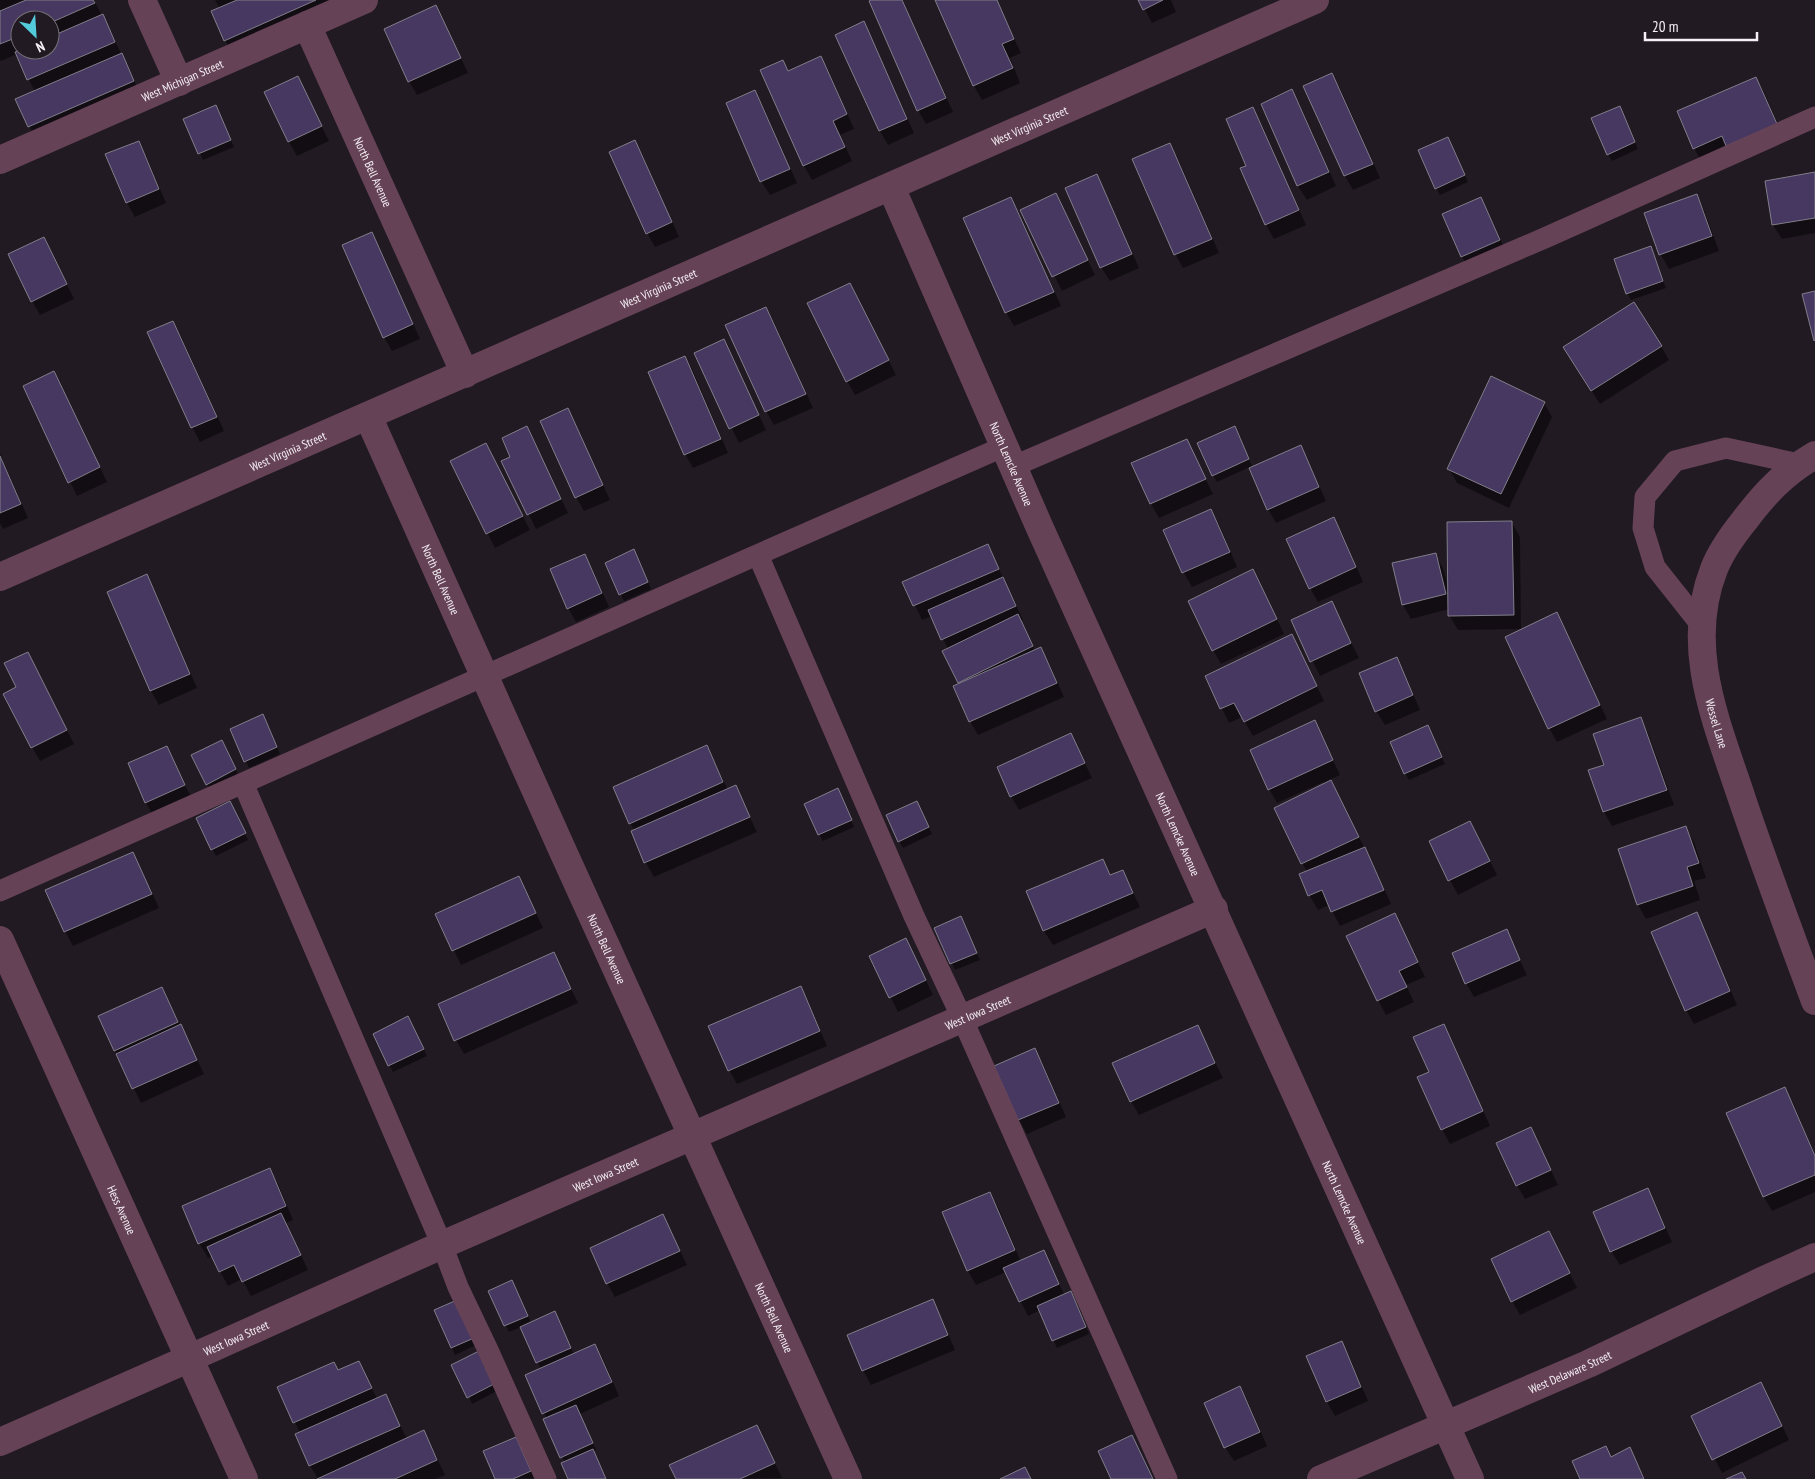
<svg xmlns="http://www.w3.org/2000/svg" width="1815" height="1479" viewBox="0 0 1815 1479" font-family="'PT Sans Narrow',sans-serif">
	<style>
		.shadow { fill: #0007; fill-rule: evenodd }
		.building { fill: #463861; stroke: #817e8a }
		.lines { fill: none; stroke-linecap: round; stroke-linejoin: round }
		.service { stroke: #664257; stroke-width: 21 }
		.minor { stroke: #664257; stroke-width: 28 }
		.labels { text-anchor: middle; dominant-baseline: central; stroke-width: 4; stroke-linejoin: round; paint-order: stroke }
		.street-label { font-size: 12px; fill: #f4f0f5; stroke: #211a22 }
	</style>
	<rect width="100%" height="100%" fill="#211a22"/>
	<path class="shadow" d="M0 0H94L129 69 141 96 37 141 17 100 35 92 17 54 1 61 0 60ZM20 20H50V50H20Z
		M215 0H342L233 54 225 40 220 9Z
		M874 0H902L953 112 926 124 918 110Z
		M936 0H996L1021 53 1010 58 1020 83 982 100 974 86Z
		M1140 0H1171L1176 12 1152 23Z
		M436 7 468 73 417 95 409 81Z
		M863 23 871 37 914 133 888 145 880 131 837 35Z
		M821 58 829 72 854 129 840 135 852 161 812 180 804 166 783 61 789 72Z
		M1331 74 1340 88 1380 178 1353 190 1345 176 1305 86Z
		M298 78 329 141 297 156 289 142Z
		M1756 78 1764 92 1784 139 1702 162 1694 148Z
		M1292 91 1300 105 1336 186 1307 200 1298 186 1262 104Z
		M755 92 763 106 797 183 770 195 761 181Z
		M1253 109 1261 123 1306 225 1274 239 1266 225 1242 169 1247 166Z
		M219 113 234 147 203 160 185 120Z
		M1623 114 1638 149 1612 161 1608 154Z
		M138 142 146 156 166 203 135 217 127 203 107 155Z
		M635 142 643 156 679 237 655 247 647 233Z
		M1170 145 1178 159 1219 253 1183 268 1175 254Z
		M1451 145 1468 182 1440 195 1436 188Z
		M1815 173V233L1782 239 1773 225 1766 182Z
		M1096 176 1104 190 1139 268 1110 281 1101 267Z
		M1056 195 1095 275 1062 291 1022 210Z
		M1696 196 1704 210 1719 251 1669 269 1661 255 1646 214Z
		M1011 199 1019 213 1061 306 1014 326 1006 312Z
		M1480 199 1488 213 1507 254 1470 271 1462 257 1444 214Z
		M371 233 379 247 420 339 392 351 384 337Z
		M44 239 74 299 40 315 32 301Z
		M1650 248 1666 288 1631 300 1627 293Z
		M850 284 896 375 855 395 847 381Z
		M766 308 774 322 813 408 774 425 766 411Z
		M173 322 181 336 224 431 200 442 192 427Z
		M723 341 766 430 739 443 695 354Z
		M1661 346 1669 360 1600 404 1573 361Z
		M685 357 693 371 728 453 693 468 685 454 650 372Z
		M53 372 107 482 77 496 25 387Z
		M1544 403 1552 417 1509 508 1457 483 1449 469Z
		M567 410 575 424 610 500 584 511 576 497Z
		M1238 435 1253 468 1300 447 1308 461 1326 501 1276 523 1268 509 1250 467 1217 482 1213 475Z
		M1186 440 1213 494 1159 518 1151 504Z
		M534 442 568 513 536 529 503 462Z
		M486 444 530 530 495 548 452 462Z
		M0 454 28 518 3 529 0 523Z
		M1210 510 1219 524 1237 567 1192 587 1184 573 1165 531Z
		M1334 519 1342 533 1363 582 1318 602 1310 588Z
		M1512 523 1520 537 1521 629 1458 630 1449 615V609L1411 619 1403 605 1435 554 1443 568 1448 587Z
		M988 546 1023 620 1020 621 1035 651 1041 649 1049 663 1064 697 978 735 970 721 960 685 944 652 948 649 932 616 922 620 904 582Z
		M584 555 592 569 609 607 576 622 568 608Z
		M637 558 651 589 624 601 606 564Z
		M146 576 154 590 197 688 159 705 151 691Z
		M1261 585 1284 634 1221 664 1213 650Z
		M1331 603 1359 658 1320 676 1293 621Z
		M1557 614 1607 719 1557 742 1549 728Z
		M1292 635 1324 701 1253 736 1242 717 1229 723 1206 676Z
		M1396 659 1404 673 1420 710 1385 725 1376 711Z
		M35 667 74 744 40 761 32 747 17 687Z
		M1640 719 1648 733 1674 805 1612 826 1604 812 1590 771 1605 765Z
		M266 722 280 754 249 768 246 761Z
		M1315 722 1340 775 1329 780 1372 862 1391 904 1340 926 1329 905 1318 910 1310 896 1301 875 1307 872 1275 808 1324 784 1323 782 1277 803 1269 789Z
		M1431 733 1445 764 1409 780 1405 773Z
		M1071 735 1092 778 1019 810 1011 796Z
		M166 747 192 799 154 817 146 803 129 764Z
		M707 747 728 790 735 787 757 832 654 877 646 863 632 832 635 831 630 823Z
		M225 748 239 776 211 791 207 784Z
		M841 797 854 827 823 841 819 834Z
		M233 809 248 840 216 856 212 849Z
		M920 809 932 834 903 848 899 841Z
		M1470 822 1497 875 1458 895 1430 842Z
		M1685 828 1694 842 1706 878 1694 881 1700 900 1646 919 1638 905 1620 849Z
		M132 853 140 867 159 908 73 946 65 931Z
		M1102 860 1111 876 1123 871 1140 907 1053 945 1044 931 1027 892Z
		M519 877 543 928 461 965 437 914Z
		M1696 914 1704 928 1737 1005 1694 1024 1686 1010Z
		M1395 915 1425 977 1406 985 1414 1002 1386 1015 1378 1000Z
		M964 924 980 960 955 970 936 928Z
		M1506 931 1527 975 1474 997 1466 983Z
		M906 940 933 995 898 1012 870 956Z
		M553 953 578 1003 464 1054 456 1040Z
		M162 988 204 1074 141 1103 115 1050Z
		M800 988 808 1002 827 1046 737 1084 729 1070Z
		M412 1024 427 1056 393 1072 374 1035Z
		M1443 1025 1451 1039 1490 1126 1450 1144 1442 1129 1431 1072Z
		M1198 1027 1223 1078 1139 1115 1131 1101Z
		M1035 1050 1043 1064 1066 1117 1027 1134 1019 1120 996 1067Z
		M1784 1089 1793 1103 1815 1155V1192L1772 1211 1764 1197 1728 1113Z
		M1531 1129 1558 1185 1525 1199 1517 1185Z
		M270 1170 278 1184 293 1220 286 1223 308 1270 251 1296 242 1279 228 1286 212 1256 208 1258 199 1243 183 1207Z
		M1647 1189 1655 1203 1672 1242 1620 1265 1611 1251Z
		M990 1193 998 1207 1021 1262 1043 1252 1065 1296 1071 1293 1075 1300 1089 1334 1057 1348 1040 1310 1028 1316 1006 1272 976 1285 968 1271 943 1213Z
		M663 1216 687 1265 615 1297 607 1283Z
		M1549 1232 1577 1288 1520 1315 1512 1301Z
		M516 1289 531 1323 558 1319 574 1355 595 1345 603 1359 619 1396 580 1414 596 1450 593 1452 606 1479H570L565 1463 545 1420 547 1419 544 1413 541 1369 521 1327 509 1332 490 1292Z
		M932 1301 940 1315 955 1350 871 1385 863 1370 849 1336Z
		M456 1302 476 1345 455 1355 435 1311Z
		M1341 1342 1349 1356 1368 1401 1335 1416 1327 1402 1308 1356Z
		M478 1353 497 1391 472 1404 469 1397Z
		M359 1362 377 1399 385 1395 407 1439 424 1432 445 1475 435 1479H318L310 1465 300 1433 279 1388 338 1371Z
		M1240 1388 1248 1402 1267 1446 1234 1461 1225 1447Z
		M1769 1398 1789 1440 1722 1473 1693 1417Z
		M757 1427 782 1478 677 1479Z
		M1132 1436 1140 1450 1153 1479H1112Z
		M520 1446 534 1478 497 1479Z
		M1630 1449 1645 1479H1582L1611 1458Z"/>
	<path class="building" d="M26 0H93L95 3 50 23V20H20V36L0 44V11Z
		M237 0H316L224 41 211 11Z
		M871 0H902L946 98 917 111 869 1Z
		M935 0H997L1014 39 1002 44 1013 68 973 86Z
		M1138 0H1163L1143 10Z
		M436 5 461 58 408 82 384 29Z
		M103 14 115 42 27 80 15 52 20 50H50V37Z
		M864 21 907 119 879 131 835 35Z
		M122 53 134 81 28 127 15 99Z
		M821 56 847 114 833 121 845 147 803 166 760 70 783 60 788 71Z
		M1332 73 1373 164 1344 176 1303 86Z
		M298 76 322 126 288 142 264 92Z
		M1756 77 1777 124 1726 146 1722 136 1693 149 1677 111Z
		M1292 89 1329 172 1297 186 1261 104Z
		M755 90 790 169 760 182 726 103Z
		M216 105 231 140 198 154 183 119Z
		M1620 106 1635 142 1607 155 1591 118Z
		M1253 107 1299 210 1265 225 1240 168 1246 166 1226 119Z
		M1448 137 1465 175 1435 189 1418 150Z
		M635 140 672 222 646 234 609 152Z
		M139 141 159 189 126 203 105 154Z
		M1170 143 1212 239 1174 255 1132 159Z
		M1815 172V218L1772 225 1765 181Z
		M1097 174 1132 254 1100 268 1065 188Z
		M1056 193 1088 260 1052 277 1020 210Z
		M1697 194 1712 236 1659 255 1644 213Z
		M1011 197 1054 292 1005 313 963 218Z
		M1481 197 1500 240 1461 257 1442 214Z
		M372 232 413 324 383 338 342 245Z
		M44 237 67 284 31 302 8 254Z
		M1651 246 1663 281 1626 294 1614 259Z
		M850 283 889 360 846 382 807 303Z
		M1815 291V340L1814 341 1802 294Z
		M1634 302 1662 346 1591 391 1563 347Z
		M766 307 806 394 765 412 725 325Z
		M173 321 217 417 191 428 147 332Z
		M724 339 759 415 729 429 694 353Z
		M685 356 721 439 684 455 648 372Z
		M54 371 100 467 68 483 23 386Z
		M1491 376 1545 402 1501 494 1447 469Z
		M568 408 603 485 575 498 540 421Z
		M527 426 561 499 527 515 501 461 510 457 502 438Z
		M1235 426 1249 459 1212 476 1197 443Z
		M1187 439 1206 479 1150 504 1131 463Z
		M486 443 523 516 486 534 450 461Z
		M1301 445 1319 487 1267 510 1249 468Z
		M0 456 21 504 0 513Z
		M1211 509 1230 552 1182 573 1163 530Z
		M1334 517 1356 567 1309 589 1286 539Z
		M1512 521 1514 615 1448 616 1447 522Z
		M988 544 999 569 913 606 902 582Z
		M634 549 648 582 619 595 605 563Z
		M1436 553 1446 594 1402 605 1392 563Z
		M585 554 602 593 567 609 550 569Z
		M1253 569 1277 619 1212 651 1188 601Z
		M147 574 190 674 150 691 107 592Z
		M1003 577 1016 606 941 640 928 610Z
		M1332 601 1351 643 1310 662 1291 620Z
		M1557 612 1600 705 1548 729 1505 637Z
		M1018 614 1033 646 958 683 942 651Z
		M1292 634 1317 686 1244 722 1234 703 1220 709 1205 676Z
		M1041 647 1057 683 969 722 953 686Z
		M28 652 67 730 31 748 3 694 16 687 4 663Z
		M1397 657 1413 695 1375 712 1359 673Z
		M263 714 277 747 244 762 230 729Z
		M1641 717 1667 790 1603 812 1588 770 1604 765 1593 734Z
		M1315 720 1333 760 1268 790 1250 750Z
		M1428 725 1442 757 1404 774 1390 742Z
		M1071 733 1085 763 1010 797 997 767Z
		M222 740 236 769 206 785 191 755Z
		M707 745 723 782 629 824 613 787Z
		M167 746 185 785 145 803 128 763Z
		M1331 780 1359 837 1301 864 1274 808Z
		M736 785 750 817 644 863 631 831Z
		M838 788 852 820 818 835 804 804Z
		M230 801 246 833 211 850 196 818Z
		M917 801 929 827 898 842 886 815Z
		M1470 821 1490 861 1448 881 1429 841Z
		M1686 826 1699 863 1687 867 1693 886 1637 905 1618 849Z
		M1365 847 1384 890 1331 912 1322 890 1308 896 1299 874Z
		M133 852 152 894 64 932 45 890Z
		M1103 859 1110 875 1123 870 1133 893 1043 931 1026 891Z
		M519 876 536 913 452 951 435 914Z
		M1697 912 1730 991 1685 1011 1651 932Z
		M1395 913 1418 962 1399 971 1407 987 1377 1001 1346 936Z
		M961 916 977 953 950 964 934 928Z
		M1507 929 1520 960 1465 984 1452 953Z
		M906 938 926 980 889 998 869 956Z
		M554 952 571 989 454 1041 438 1004Z
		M801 986 820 1031 728 1071 708 1026Z
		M162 987 178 1022 114 1051 98 1016Z
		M408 1016 424 1049 388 1066 373 1034Z
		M181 1024 197 1060 132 1089 116 1054Z
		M1444 1024 1483 1111 1441 1130 1417 1077 1429 1072 1413 1037Z
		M1198 1025 1215 1063 1130 1102 1112 1063Z
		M1035 1048 1059 1103 1018 1120 994 1066Z
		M1785 1087 1815 1156V1175L1763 1197 1726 1113Z
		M1531 1127 1551 1170 1516 1186 1496 1143Z
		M270 1168 286 1206 198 1244 182 1206Z
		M1648 1188 1665 1228 1610 1252 1593 1212Z
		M990 1192 1015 1250 967 1271 942 1212Z
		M281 1213 301 1255 242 1282 234 1265 219 1272 207 1247Z
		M663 1214 680 1251 606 1284 590 1248Z
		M1549 1231 1570 1273 1511 1302 1491 1259Z
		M1044 1250 1059 1284 1019 1302 1003 1268Z
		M512 1280 528 1316 504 1326 488 1291Z
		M1071 1291 1086 1327 1052 1341 1037 1306Z
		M933 1299 948 1335 862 1371 847 1335Z
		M457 1300 474 1338 451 1348 434 1310Z
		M555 1311 571 1348 536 1363 520 1327Z
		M1342 1341 1361 1387 1326 1402 1306 1356Z
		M595 1344 612 1382 542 1414 525 1375Z
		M479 1351 494 1384 467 1398 451 1365Z
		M359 1361 372 1388 293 1423 277 1387 334 1362 338 1370Z
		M1761 1382 1782 1426 1712 1460 1691 1416Z
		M1240 1386 1260 1432 1224 1448 1204 1403Z
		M386 1394 400 1426 309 1466 295 1434Z
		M576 1405 593 1443 560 1458 543 1419Z
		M757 1425 775 1463 740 1479H676L669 1465Z
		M424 1430 437 1460 395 1479H317Z
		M1132 1435 1153 1479H1111L1098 1451Z
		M516 1437 531 1471 513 1479H495L483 1451Z
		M1606 1446 1611 1457 1630 1447 1644 1479H1580L1572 1461Z
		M593 1449 606 1479H568L561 1463Z
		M1025 1467 1031 1479H1000Z
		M1742 1472 1746 1479H1726Z"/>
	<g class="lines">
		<path class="service" d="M1014 466 1547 237 1815 117
			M758 555 914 916 962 1018 1167 1479
			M1701 625 1655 567 1643 528 1645 497 1675 461 1726 448 1799 464
			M243 783 442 1245 458 1287 488 1350 546 1479
			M0 891 750 558 1005 446"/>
		<g class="minor">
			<path d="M142 0 179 82"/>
			<path id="s1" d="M307 25 465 374"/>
			<path id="s2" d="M0 160 364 0"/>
			<path id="s3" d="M891 187 1039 526 1470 1479"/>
			<path id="s4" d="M368 416 561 847 848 1479"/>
			<path id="s5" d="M1815 455C1784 473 1765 493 1744 521 1732 536 1721 551 1714 569 1683 648 1717 723 1742 799 1765 867 1790 934 1815 1001"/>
			<path id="s6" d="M0 577 1315 0"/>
			<path id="s7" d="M0 940 244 1479"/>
			<path id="s8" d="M0 1442 188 1359 442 1245 1214 909"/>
			<path id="s9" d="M1321 1479 1588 1364 1762 1281 1815 1257"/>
		</g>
	</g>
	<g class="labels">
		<g class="street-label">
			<text stroke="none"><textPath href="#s2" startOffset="199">West Michigan Street</textPath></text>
			<text stroke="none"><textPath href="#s6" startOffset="1124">West Virginia Street</textPath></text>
			<text stroke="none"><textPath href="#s1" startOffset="161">North Bell Avenue</textPath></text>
			<text stroke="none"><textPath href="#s6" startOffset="719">West Virginia Street</textPath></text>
			<text stroke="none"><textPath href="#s6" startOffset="314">West Virginia Street</textPath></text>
			<text stroke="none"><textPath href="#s3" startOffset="302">North Lemcke Avenue</textPath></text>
			<text stroke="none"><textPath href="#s4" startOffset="179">North Bell Avenue</textPath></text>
			<text stroke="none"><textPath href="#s5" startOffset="312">Wessel Lane</textPath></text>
			<text stroke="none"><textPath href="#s3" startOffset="708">North Lemcke Avenue</textPath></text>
			<text stroke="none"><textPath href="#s4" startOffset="584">North Bell Avenue</textPath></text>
			<text stroke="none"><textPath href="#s8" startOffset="1068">West Iowa Street</textPath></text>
			<text stroke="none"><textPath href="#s8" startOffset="662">West Iowa Street</textPath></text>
			<text stroke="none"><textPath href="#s3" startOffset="1112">North Lemcke Avenue</textPath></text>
			<text stroke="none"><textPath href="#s7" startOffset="296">Hess Avenue</textPath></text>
			<text stroke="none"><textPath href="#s4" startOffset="989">North Bell Avenue</textPath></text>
			<text stroke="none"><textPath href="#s8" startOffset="258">West Iowa Street</textPath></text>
			<text stroke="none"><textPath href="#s9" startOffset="271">West Delaware Street</textPath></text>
		</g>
	</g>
	<g transform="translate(35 35) rotate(155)"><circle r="24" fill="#211a22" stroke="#757076"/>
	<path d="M0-4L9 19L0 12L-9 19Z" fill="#53cbda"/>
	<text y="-8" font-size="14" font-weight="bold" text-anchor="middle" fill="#f4f0f5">N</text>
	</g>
	<path d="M1645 32v8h112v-8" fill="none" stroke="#f4f0f5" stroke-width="2.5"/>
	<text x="1652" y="32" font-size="15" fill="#f4f0f5" stroke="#211a22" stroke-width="4" paint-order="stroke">20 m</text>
</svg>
